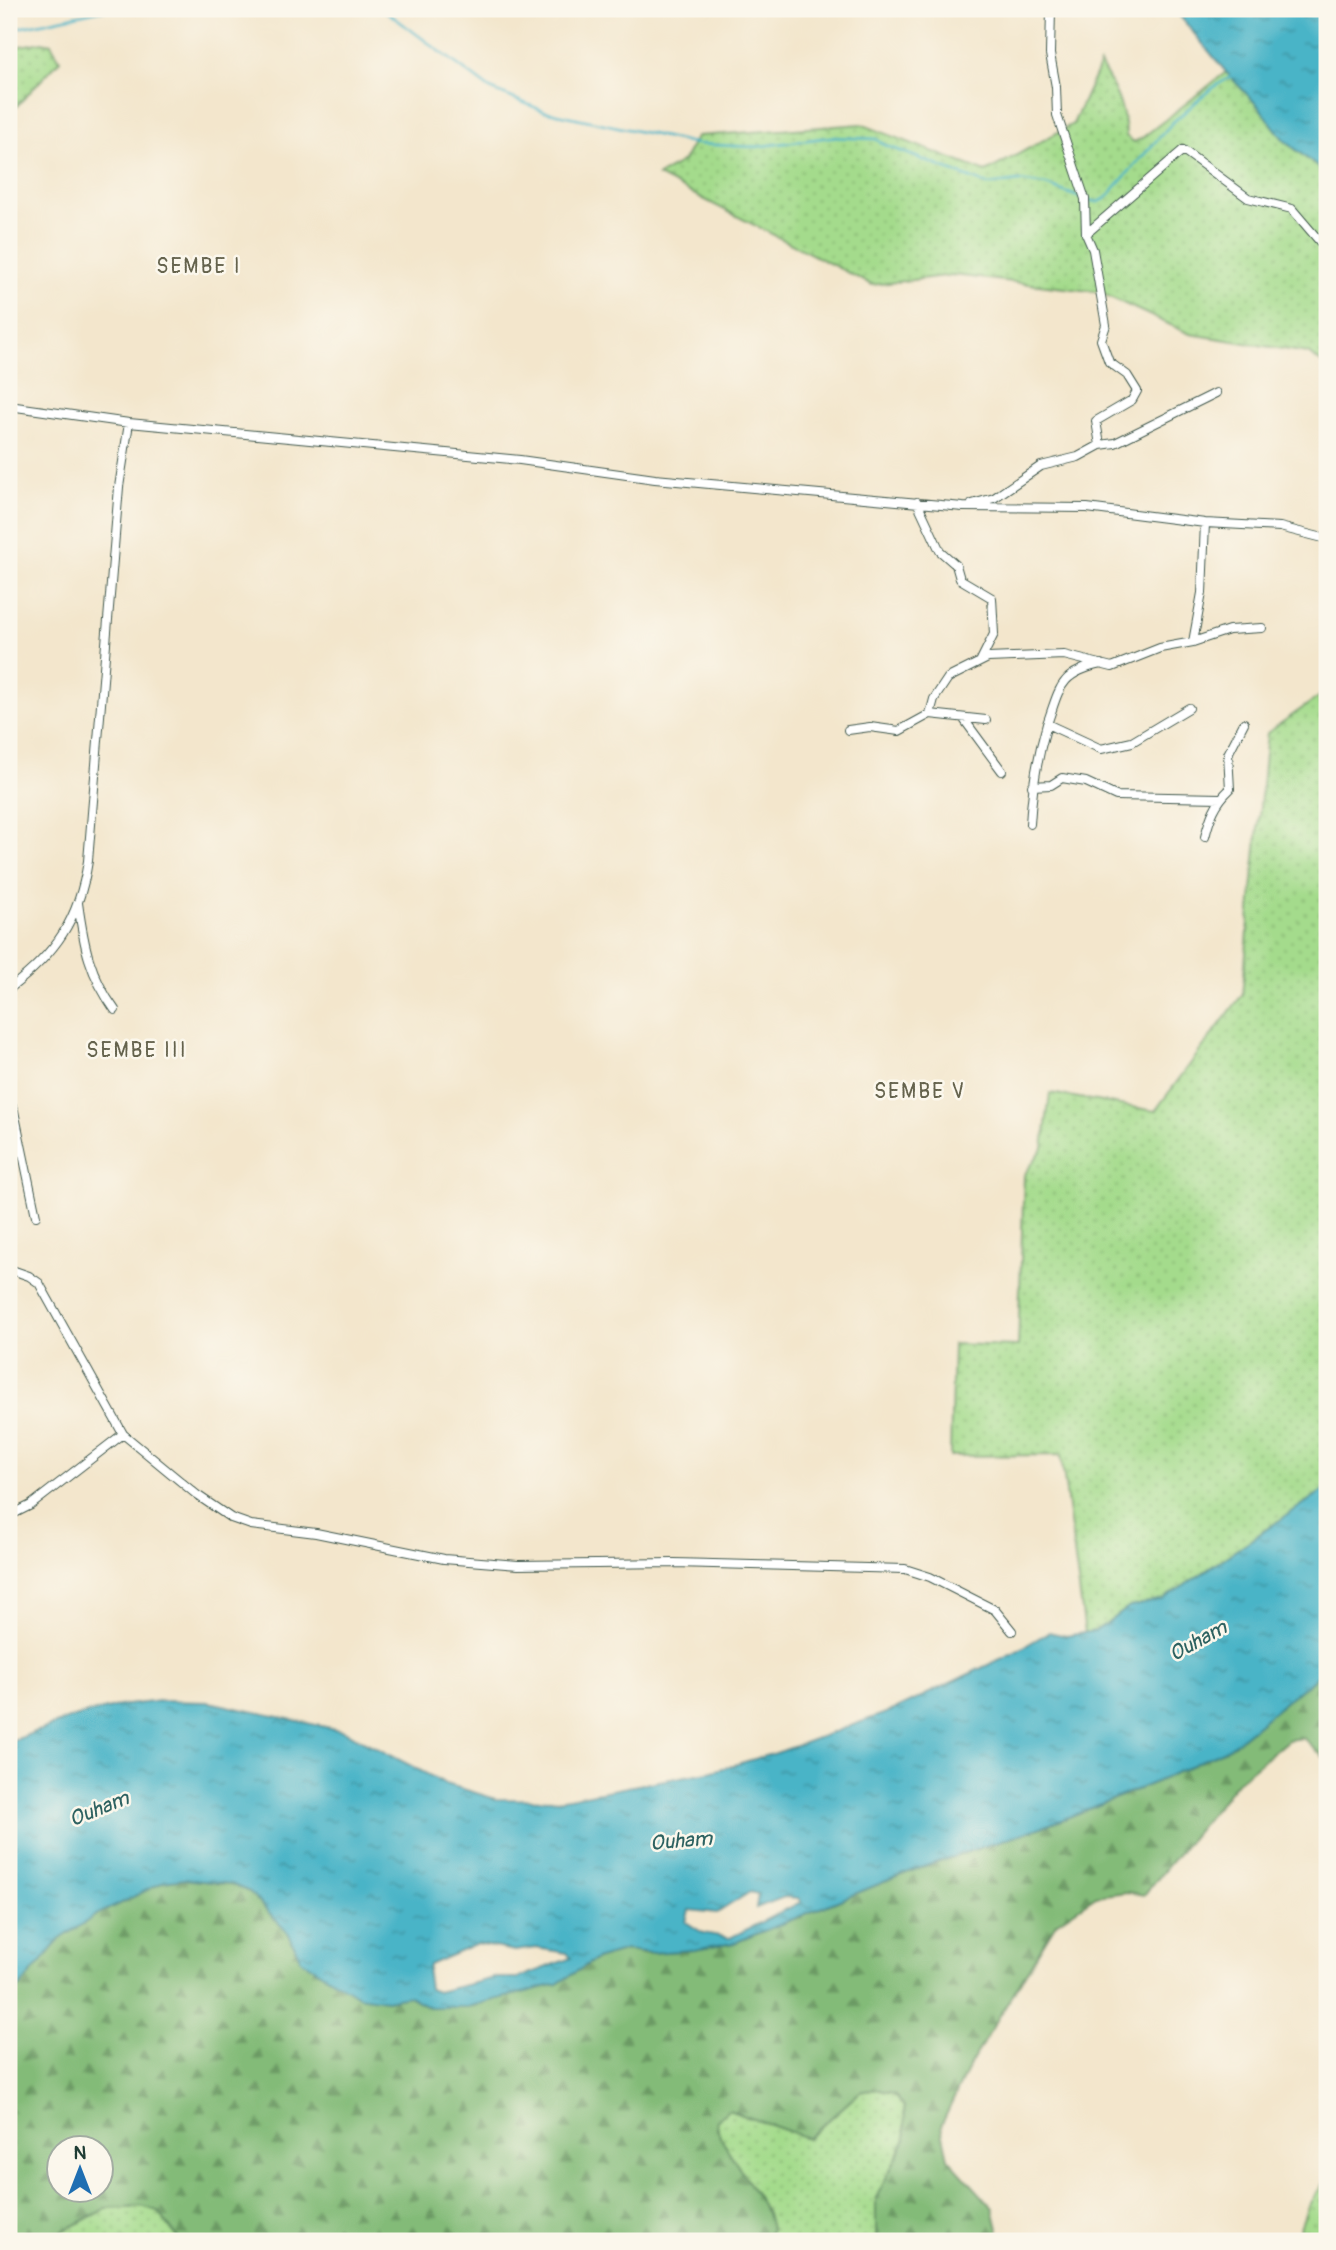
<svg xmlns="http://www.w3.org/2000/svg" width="1336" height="2250" viewBox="0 0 1336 2250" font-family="Pangolin,sans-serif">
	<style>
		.grass { fill: url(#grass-dots); stroke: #628c60; stroke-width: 2 }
		.forest { fill: url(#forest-firs); stroke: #517c56; stroke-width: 2; fill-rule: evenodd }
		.water { fill: url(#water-ripples); stroke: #34787e; stroke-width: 2; fill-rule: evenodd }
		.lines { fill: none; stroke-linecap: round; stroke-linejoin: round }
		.stream { stroke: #4ab4c7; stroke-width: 2.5 }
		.minor-casing { stroke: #3f564b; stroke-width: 10 }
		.minor { stroke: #fff; stroke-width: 8 }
		.labels { text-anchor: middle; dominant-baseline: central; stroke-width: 5; stroke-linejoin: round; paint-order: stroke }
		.neighbourhood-label { font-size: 21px; letter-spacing: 2px; fill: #65634d; stroke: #fbf7ec }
		.water-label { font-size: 21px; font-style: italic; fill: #2c6160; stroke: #fbf7ec }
	</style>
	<defs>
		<pattern id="grass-dots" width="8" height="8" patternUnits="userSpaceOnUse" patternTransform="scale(1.75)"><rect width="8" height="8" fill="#a4db8c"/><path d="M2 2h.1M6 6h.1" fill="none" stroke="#8dbd79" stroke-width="1.8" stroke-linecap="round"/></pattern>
		<pattern id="forest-firs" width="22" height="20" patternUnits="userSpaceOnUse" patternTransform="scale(1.75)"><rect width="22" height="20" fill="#83bb78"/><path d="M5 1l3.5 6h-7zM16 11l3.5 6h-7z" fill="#6b9963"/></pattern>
		<pattern id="water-ripples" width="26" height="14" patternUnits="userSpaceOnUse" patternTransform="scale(1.75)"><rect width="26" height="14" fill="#4ab4c7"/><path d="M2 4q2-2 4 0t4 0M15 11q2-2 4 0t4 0" fill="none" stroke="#3d94a2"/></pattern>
	</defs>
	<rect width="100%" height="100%" fill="#fbf7ec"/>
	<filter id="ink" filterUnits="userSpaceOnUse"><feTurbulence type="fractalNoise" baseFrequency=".0143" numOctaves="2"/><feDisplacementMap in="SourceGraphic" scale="14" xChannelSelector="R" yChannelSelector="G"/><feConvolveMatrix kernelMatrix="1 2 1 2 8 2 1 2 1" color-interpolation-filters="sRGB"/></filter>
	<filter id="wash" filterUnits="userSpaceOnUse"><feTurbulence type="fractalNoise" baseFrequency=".00686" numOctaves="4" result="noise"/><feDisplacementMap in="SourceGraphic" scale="28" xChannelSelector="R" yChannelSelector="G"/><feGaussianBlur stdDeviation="1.57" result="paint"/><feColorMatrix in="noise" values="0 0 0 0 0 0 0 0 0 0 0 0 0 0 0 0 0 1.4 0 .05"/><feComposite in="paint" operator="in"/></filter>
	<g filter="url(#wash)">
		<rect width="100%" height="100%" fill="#f3e6cc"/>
		<path class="grass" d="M42 42 51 44 60 60 12 111H9V48Z
			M1100 64C1114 87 1125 108 1126 136L1134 142 1142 138 1226 72 1259 107 1284 140 1327 175V367L1308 353 1190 334 1099 292 953 275 872 285 658 176 683 161 697 136 861 124 986 172 1073 124Z
			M1327 691V1488L1182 1587 1163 1599 1130 1607 1095 1631 1085 1633 1061 1455 950 1456 953 1344 1018 1346 1024 1175 1043 1148 1050 1093 1155 1111 1242 995 1267 733Z
			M877 2089 894 2094 904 2107 906 2139 876 2198V2241H766L771 2229 720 2137 716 2121 728 2110 808 2138 860 2092Z
			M1327 2178V2241H1295L1308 2206Z
			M142 2206 158 2211 180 2241H51L57 2234 107 2208Z"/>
		<path class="forest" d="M1327 1668V1760L1303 1738 1288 1740 1238 1781 1144 1895 1127 1892 1096 1896 1056 1923 968 2068 941 2126 948 2158 993 2208 1001 2241H876V2198L906 2139 904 2107 894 2094 877 2089 860 2092 808 2138 728 2110 716 2121 720 2137 767 2213 771 2229 766 2241H180L158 2211 142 2206 107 2208 57 2234 51 2241H9V2000L59 1940 96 1915 163 1882 184 1879 231 1884 250 1892 289 1934 301 1960 386 2000 409 1996 429 2007 557 1984 596 1959 626 1950 650 1953 693 1950 734 1943 911 1871 1056 1822 1158 1781 1229 1748ZM60 2148H102V2190H60Z"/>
		<path class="water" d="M1174 9H1327V175L1284 140 1259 107 1226 72Z
			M1327 1488V1668L1229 1748 1158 1781 1056 1822 911 1871 734 1943 694 1950 650 1953 626 1950 596 1959 557 1984 467 2007H429L409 1996 386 2000 358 1996 301 1960 289 1934 250 1892 231 1884 184 1879 163 1882 96 1915 59 1940 9 2000V1743L17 1739 74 1717 119 1706 159 1701 209 1702 344 1731 446 1784 496 1799 558 1800 713 1771 782 1751 894 1710 1015 1652 1049 1632 1066 1636 1095 1631 1130 1607 1163 1599 1182 1587ZM750 1892 758 1894 756 1908 784 1897 798 1898 801 1902 730 1938 703 1933 686 1922 689 1910 717 1913ZM477 1944 515 1951 536 1948 567 1953 571 1958 518 1978H494L437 1992 429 1989 427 1974 429 1965Z"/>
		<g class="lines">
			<path class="stream" d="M383 9 490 89 544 111 697 144 755 147 830 137 876 139 885 145 988 185 1019 181 1046 185 1081 198
				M9 30 107 9
				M1087 200 1098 202 1105 199 1172 123 1212 88 1232 76"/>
		</g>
	</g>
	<g filter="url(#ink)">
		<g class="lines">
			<g class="minor-casing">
				<path id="minor" d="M1051 9 1050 54 1056 87 1057 115 1085 199 1086 234 1183 150 1248 198 1292 209 1327 250
					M1086 234 1093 250 1106 325 1101 340 1109 362 1127 375 1137 391 1132 400 1096 421 1100 445
					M9 406 129 423 520 460 655 479 963 507 1087 508 1205 523 1280 527 1327 539
					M917 502 940 551 956 565 960 579 992 598 994 634 981 660
					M972 504 994 498 1041 466 1078 457 1100 445 1115 443 1216 393
					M1193 642 1202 593 1205 523
					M1101 664C1059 673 1060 688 1047 724L1101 749 1132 742 1189 708
					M930 714 986 720
					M963 718 1002 771
					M848 730 870 727 899 731 930 714 934 699 948 678 988 658 1064 655 1112 667 1160 648 1193 642 1229 630 1262 628
					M1032 786 1051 785 1062 778 1086 782 1116 796 1221 798
					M1030 824C1032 789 1037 758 1047 724
					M1205 837C1210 817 1215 803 1230 789L1228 754 1244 723
					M78 903C84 946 89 974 115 1010
					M9 989C56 953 79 920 88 861L119 487 129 423
					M9 1100 14 1111 36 1216
					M9 1269 29 1276 39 1283 123 1434 197 1495 231 1518 251 1525 316 1533 444 1559 518 1565 674 1563 905 1569 930 1577 995 1610 1012 1631
					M9 1516 31 1505 123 1434"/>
			</g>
			<use href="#minor" class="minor"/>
		</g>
	</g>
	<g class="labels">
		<g class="neighbourhood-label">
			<text x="199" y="266">SEMBE I</text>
			<text x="137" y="1050">SEMBE III</text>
			<text x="920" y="1091">SEMBE V</text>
		</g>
		<g class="water-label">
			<text transform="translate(1198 1641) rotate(-29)">Ouham</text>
			<text transform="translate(99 1809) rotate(-22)">Ouham</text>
			<text transform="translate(681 1841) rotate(-5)">Ouham</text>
		</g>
	</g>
	<rect width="1336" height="2250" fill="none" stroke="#fbf7ec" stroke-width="35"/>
	<g transform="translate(80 2169)"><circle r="33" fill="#fbf7ec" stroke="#a3ada2" stroke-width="2"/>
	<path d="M0-5L12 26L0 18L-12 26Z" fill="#1f6fb2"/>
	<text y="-10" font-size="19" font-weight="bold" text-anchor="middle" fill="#1f3d34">N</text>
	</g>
</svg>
